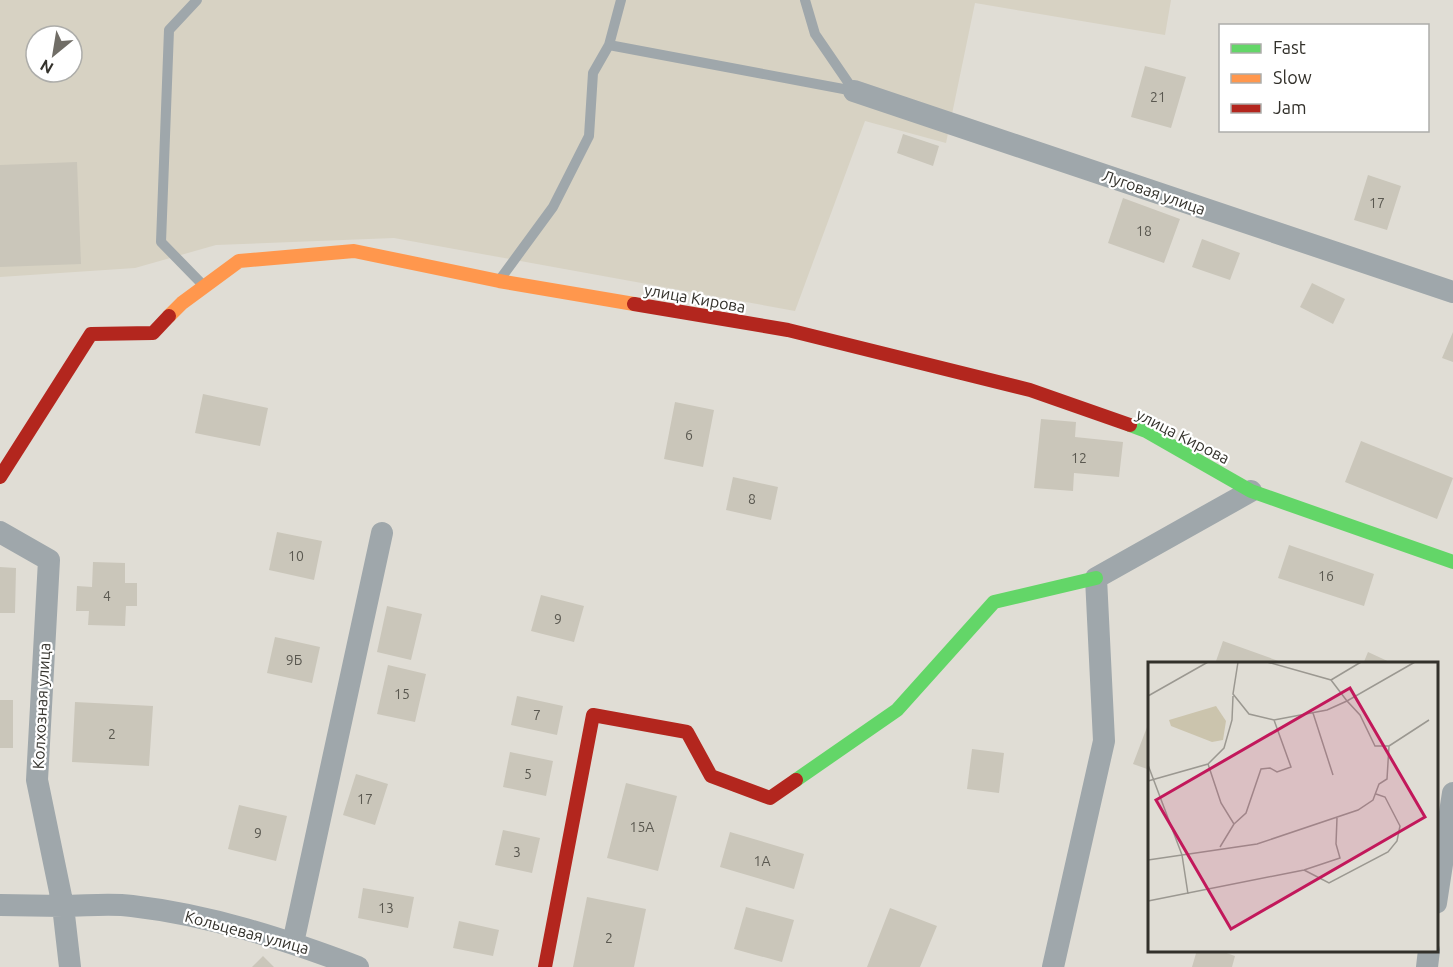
<svg xmlns="http://www.w3.org/2000/svg" width="1453" height="967" viewBox="0 0 1453 967" font-family="Ubuntu,sans-serif">
	<style>
		.built { fill: #d7d2c3; fill-rule: evenodd }
		.building { fill: #cac6ba }
		.lines { fill: none; stroke-linecap: round; stroke-linejoin: round }
		.lane { stroke: #9fa7ab; stroke-width: 10 }
		.street { stroke: #9fa7ab; stroke-width: 22 }
		.fast { stroke: #63d668; stroke-width: 14 }
		.slow { stroke: #ff974d; stroke-width: 14 }
		.jam { stroke: #b3261e; stroke-width: 14 }
		.labels { text-anchor: middle; dominant-baseline: central; stroke-width: 4.5; stroke-linejoin: round; paint-order: stroke }
		.number-label { font-size: 14px; fill: #5a5850 }
		.street-label { font-size: 16px; fill: #33312b; stroke: #fff }
		.inset-road { fill: none; stroke: #9b9891; stroke-width: 1.5 }
		.view { fill: #c2185b; fill-opacity: 0.15; stroke: #c2185b; stroke-width: 3 }
		.inset-edge { fill: none; stroke: #33312b; stroke-width: 3 }
	</style>
	<rect width="100%" height="100%" fill="#e0ddd5"/>
	<path class="built" d="M0 0H1171L1165 35 975 3 946 143 865 121 795 311 394 238 216 245 135 268 0 277ZM36 36H72V72H36Z"/>
	<path class="building" d="M1145 66 1186 77 1171 128 1131 117Z
		M903 134 939 146 933 166 897 153Z
		M77 162 81 264 0 267V165Z
		M1368 175 1401 186 1387 230 1354 220Z
		M1123 198 1180 219 1164 263 1108 243Z
		M1202 239 1240 253 1230 280 1192 267Z
		M1312 283 1345 299 1333 324 1300 307Z
		M1453 332V362L1442 358Z
		M203 394 268 408 260 446 195 433Z
		M675 402 714 410 703 467 664 459Z
		M1041 419 1076 422 1075 437 1123 442 1119 477 1074 473 1073 491 1034 488Z
		M1361 441 1453 478 1437 519 1345 482Z
		M733 477 778 487 771 520 726 510Z
		M277 532 322 541 314 580 269 570Z
		M1289 545 1374 574 1364 606 1278 578Z
		M93 562 125 563V583H137V606H126L125 626 88 625 89 611H76L77 586 92 587Z
		M0 567 16 568 15 613H0Z
		M541 595 584 606 574 642 531 631Z
		M387 606 422 614 411 660 377 652Z
		M275 637 320 647 312 683 267 673Z
		M1223 641 1287 664H1215Z
		M1368 652 1394 664H1363Z
		M388 665 426 674 415 722 377 714Z
		M517 696 563 706 557 735 511 725Z
		M0 700H13V748H0Z
		M75 702 153 706 149 766 72 762Z
		M1147 727 1150 728V770L1133 764Z
		M972 749 1004 753 999 793 967 789Z
		M510 752 553 761 546 796 503 787Z
		M356 774 388 784 375 825 343 815Z
		M626 783 677 796 658 871 607 858Z
		M239 805 287 816 276 861 228 849Z
		M503 830 540 838 532 873 495 865Z
		M730 832 804 854 794 889 720 867Z
		M363 888 414 897 408 928 358 918Z
		M587 897 646 909 634 967H573Z
		M746 907 794 920 782 962 734 949Z
		M890 908 937 926 920 967H867Z
		M459 921 499 930 493 956 453 948Z
		M1197 950H1218L1235 956 1232 967H1192Z
		M263 956 274 967H252Z"/>
	<g class="lines">
		<path class="lane" d="M197 0 169 30 161 242 202 284
			M805 0 815 34 854 91
			M609 45 621 0
			M501 278 553 207 589 136 593 73 609 45 854 91"/>
		<path class="street" d="M854 91 1453 292
			M0 532 49 560 37 780 63 906C86 906 109 903 132 906 210 915 284 939 358 967
			M1436 903 1453 793
			M0 905 63 906 70 967
			M293 943 382 533
			M1053 967 1104 741 1096 578 1251 491
			M1427 967 1429 950"/>
		<path class="fast" d="M1130 425 1146 431 1251 491 1453 562
			M796 780 897 710 994 602 1096 578"/>
		<path class="slow" d="M169 316 182 303 239 261 354 251 499 281 634 304"/>
		<path class="jam" d="M634 304 788 330 1030 390 1130 425
			M0 477 91 334 153 333 169 316
			M545 967 593 715 687 732 711 776 770 798 796 780"/>
	</g>
	<g class="labels">
		<g class="number-label">
			<text x="1158" y="97">21</text>
			<text x="1377" y="203">17</text>
			<text x="1144" y="231">18</text>
			<text x="689" y="435">6</text>
			<text x="1079" y="458">12</text>
			<text x="752" y="499">8</text>
			<text x="296" y="556">10</text>
			<text x="1326" y="576">16</text>
			<text x="107" y="596">4</text>
			<text x="558" y="619">9</text>
			<text x="294" y="660">9Б</text>
			<text x="402" y="694">15</text>
			<text x="537" y="715">7</text>
			<text x="112" y="734">2</text>
			<text x="528" y="774">5</text>
			<text x="365" y="799">17</text>
			<text x="642" y="827">15А</text>
			<text x="258" y="833">9</text>
			<text x="517" y="852">3</text>
			<text x="762" y="861">1А</text>
			<text x="386" y="908">13</text>
			<text x="609" y="938">2</text>
		</g>
		<g class="street-label">
			<text transform="translate(1154 192) rotate(19)">Луговая улица</text>
			<text transform="translate(695 298) rotate(10)">улица Кирова</text>
			<text transform="translate(1183 436) rotate(27)">улица Кирова</text>
			<text transform="translate(41 706) rotate(-87)">Колхозная улица</text>
			<text transform="translate(247 932) rotate(15)">Кольцевая улица</text>
		</g>
	</g>
	<g transform="translate(1148 662)">
		<rect width="290" height="290" fill="#e0ddd5"/>
		<path d="M68 44 78 59 75 78 64 80 23 64 21 58Z" fill="#cbc4ad"/>
		<path class="inset-road" d="M90 0 85 32 101 52 126 58 179 48 199 39 212 53 227 84H241M119 0 183 18 199 39 267 0M183 18 213 0M0 34 60 0M165 51 185 113M241 84 281 58M60 102 73 141 86 162 72 185M0 103 34 193 40 232M0 119 60 102 76 86 84 58 85 34M86 162 98 151 113 107 122 106 129 110 143 105 126 58M0 198 109 182 210 148 225 138 231 122 239 117 241 84M156 208 181 221 240 190 249 179 252 164 237 135 228 132M0 239 156 208 192 196 188 182 189 156"/>
		<path class="view" d="M202 26 277 155 83 267 8 138Z"/>
		<rect width="290" height="290" class="inset-edge"/>
	</g>
	<rect x="1219" y="24" width="210" height="108" fill="#ffffff" stroke="#adadaa" stroke-width="1.5"/>
	<rect x="1231" y="44" width="30" height="9" fill="#63d668" stroke="#adadaa" stroke-width="1.5"/>
	<text x="1273" y="54" font-size="18" fill="#33312b">Fast</text>
	<rect x="1231" y="74" width="30" height="9" fill="#ff974d" stroke="#adadaa" stroke-width="1.5"/>
	<text x="1273" y="84" font-size="18" fill="#33312b">Slow</text>
	<rect x="1231" y="104" width="30" height="9" fill="#b3261e" stroke="#adadaa" stroke-width="1.5"/>
	<text x="1273" y="114" font-size="18" fill="#33312b">Jam</text>
	<g transform="translate(54 54) rotate(210)"><circle r="28" fill="#ffffff" stroke="#adadaa" stroke-width="1.5"/>
	<path d="M0-4.5L10 22L0 15L-10 22Z" fill="#706d66"/>
	<text y="-9" font-size="16" font-weight="bold" text-anchor="middle" fill="#33312b">N</text>
	</g>
</svg>
